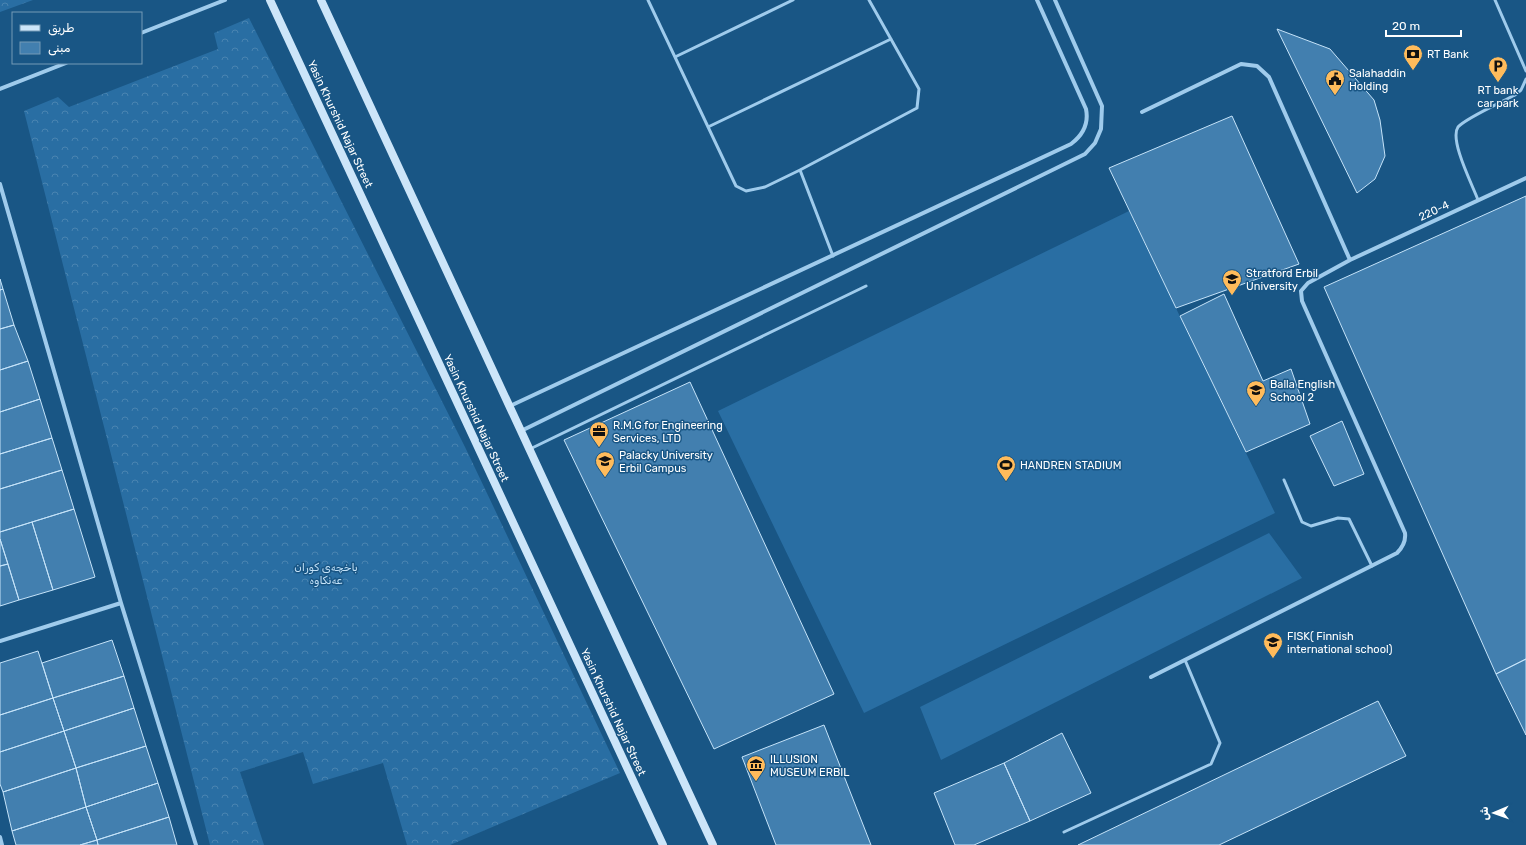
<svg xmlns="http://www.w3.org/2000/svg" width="1526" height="845" viewBox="0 0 1526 845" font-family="Rubik,'Noto Naskh Arabic',sans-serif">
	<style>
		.forest { fill: url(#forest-crowns) }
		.garden { fill: #296ea3 }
		.building { fill: #427faf; stroke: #c5e3f9 }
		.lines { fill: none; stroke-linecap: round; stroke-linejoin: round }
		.lane { stroke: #9fcbec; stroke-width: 3 }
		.street { stroke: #9fcbec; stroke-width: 4 }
		.secondary { stroke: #cce5f9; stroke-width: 8 }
		.labels { text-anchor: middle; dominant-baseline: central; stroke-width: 3; stroke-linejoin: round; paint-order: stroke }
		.poi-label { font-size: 11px; fill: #fff; stroke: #195685; text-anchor: start }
		.street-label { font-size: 11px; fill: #fff; stroke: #195685 }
		.park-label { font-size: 11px; fill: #c5e3f9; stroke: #195685 }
	</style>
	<defs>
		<pattern id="forest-crowns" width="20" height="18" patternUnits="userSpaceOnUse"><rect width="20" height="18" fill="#296ea3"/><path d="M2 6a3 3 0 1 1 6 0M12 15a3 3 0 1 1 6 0" fill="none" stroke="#4984b1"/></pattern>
	</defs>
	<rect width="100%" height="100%" fill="#195685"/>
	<path class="forest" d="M0 0H33L0 12Z
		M249 18 465 447 620 773 450 845H407L383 763 313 784 303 752 240 772 264 845H210L24 111 58 97 69 107 218 49 214 33Z"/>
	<path class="garden" d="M1129 211 1275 513 864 713 718 411Z
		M1269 533 1302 578 941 760 920 707Z"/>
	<path class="building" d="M1277 29 1330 49 1374 100 1380 120 1385 156 1375 179 1357 193Z
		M1232 116 1299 264 1176 308 1109 168Z
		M1526 196V659L1496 674 1324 287Z
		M0 279 3 289 0 290Z
		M3 289 14 325 0 329V290Z
		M1224 294 1263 381 1291 369 1310 424 1246 452 1180 316Z
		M14 325 28 361 0 370V329Z
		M28 361 40 399 0 412V370Z
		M690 382 834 694 714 749 564 440Z
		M40 399 52 438 0 454V412Z
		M1342 421 1364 474 1334 486 1310 436Z
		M52 438 62 470 0 489V454Z
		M62 470 74 509 0 532V489Z
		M74 509 95 577 53 590 32 522Z
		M32 522 53 590 19 600 0 539V532Z
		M0 539 8 564 0 566Z
		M8 564 19 600 0 606V566Z
		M112 640 124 676 53 698 42 663Z
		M38 651 53 698 0 715V663Z
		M1526 659V735L1496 674Z
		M124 676 134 708 64 731 53 698Z
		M53 698 64 731 0 752V715Z
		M1378 701 1406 756 1219 845H1078Z
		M134 708 146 746 76 768 64 731Z
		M824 725 871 845H776L742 757Z
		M64 731 76 768 3 792 0 784V752Z
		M1062 733 1091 793 1030 821 1004 763Z
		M146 746 158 783 86 807 76 768Z
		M1004 763 1030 821 974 845H955L934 793Z
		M76 768 86 807 12 831 3 792Z
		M158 783 169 817 97 840 86 807Z
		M86 807 97 840 80 845H16L12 831Z
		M169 817 177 845H98L97 840Z
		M97 840 98 845H80Z"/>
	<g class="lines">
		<path class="lane" d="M648 0 736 186 746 191 765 187 800 170 833 256
			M1495 0 1526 71
			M675 57 793 0
			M708 127 891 39
			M800 170 917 108 919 89 869 0
			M1478 200C1473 186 1449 140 1458 127 1466 118 1502 102 1515 95L1521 90 1526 79
			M530 449 866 286
			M1284 480 1302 522 1311 526 1338 518 1349 519 1372 566
			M1064 832 1211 764 1220 743 1185 660"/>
		<path class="street" d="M141 33 225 0
			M0 89 66 63
			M1142 112 1241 64 1257 66 1269 77 1350 260
			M0 184 121 603 196 845
			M510 406 1071 144C1083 135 1089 124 1086 109L1037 0
			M521 431 1085 154 1095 143 1101 129 1102 106 1055 0
			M0 641 121 603
			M1151 677 1397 553C1403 547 1406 541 1405 533L1302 301 1301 291 1308 283 1350 260 1526 178
			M0 837 2 845"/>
		<path class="secondary" d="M270 0 663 845
			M321 0 713 845"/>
	</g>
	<defs>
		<g id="bank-pin" transform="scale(1)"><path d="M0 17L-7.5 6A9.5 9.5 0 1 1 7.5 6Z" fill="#ffbb5b" stroke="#195685"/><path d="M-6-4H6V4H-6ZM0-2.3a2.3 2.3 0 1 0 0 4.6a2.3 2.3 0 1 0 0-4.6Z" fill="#111"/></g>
		<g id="parking-pin" transform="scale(1)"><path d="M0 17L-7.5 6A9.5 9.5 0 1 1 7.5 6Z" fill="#ffbb5b" stroke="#195685"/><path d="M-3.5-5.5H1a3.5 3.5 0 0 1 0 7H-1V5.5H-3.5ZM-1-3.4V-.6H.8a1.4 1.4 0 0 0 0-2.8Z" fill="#111"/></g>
		<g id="civic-pin" transform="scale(1)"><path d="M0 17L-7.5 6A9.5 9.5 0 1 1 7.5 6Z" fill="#ffbb5b" stroke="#195685"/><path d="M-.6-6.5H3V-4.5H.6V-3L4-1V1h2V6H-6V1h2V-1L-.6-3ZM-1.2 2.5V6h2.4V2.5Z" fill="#111"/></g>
		<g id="university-pin" transform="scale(1)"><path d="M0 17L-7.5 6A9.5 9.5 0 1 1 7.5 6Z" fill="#ffbb5b" stroke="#195685"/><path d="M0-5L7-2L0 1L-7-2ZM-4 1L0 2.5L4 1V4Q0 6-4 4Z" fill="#111"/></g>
		<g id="school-pin" transform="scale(1)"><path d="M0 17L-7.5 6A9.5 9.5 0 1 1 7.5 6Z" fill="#ffbb5b" stroke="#195685"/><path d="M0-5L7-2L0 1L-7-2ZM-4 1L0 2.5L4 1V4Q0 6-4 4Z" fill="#111"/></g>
		<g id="office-pin" transform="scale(1)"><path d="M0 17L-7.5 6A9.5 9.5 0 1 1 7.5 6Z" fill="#ffbb5b" stroke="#195685"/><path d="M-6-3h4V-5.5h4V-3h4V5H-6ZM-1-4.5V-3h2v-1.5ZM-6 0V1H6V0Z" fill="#111"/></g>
		<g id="stadium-pin" transform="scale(1)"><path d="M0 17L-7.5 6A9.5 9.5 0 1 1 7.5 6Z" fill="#ffbb5b" stroke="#195685"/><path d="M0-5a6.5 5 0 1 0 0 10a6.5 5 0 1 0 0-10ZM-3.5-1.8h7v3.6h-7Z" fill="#111"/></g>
		<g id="museum-pin" transform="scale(1)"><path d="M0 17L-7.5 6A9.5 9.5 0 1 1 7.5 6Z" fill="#ffbb5b" stroke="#195685"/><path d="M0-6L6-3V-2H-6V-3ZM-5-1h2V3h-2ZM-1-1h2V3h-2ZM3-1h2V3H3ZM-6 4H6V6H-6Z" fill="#111"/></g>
	</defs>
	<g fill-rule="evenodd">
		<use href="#bank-pin" x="1413" y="54"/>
		<use href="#parking-pin" x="1498" y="66"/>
		<use href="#civic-pin" x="1335" y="79"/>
		<use href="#university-pin" x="1232" y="279"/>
		<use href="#school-pin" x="1256" y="390"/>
		<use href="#office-pin" x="599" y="431"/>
		<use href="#university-pin" x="605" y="461"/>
		<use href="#stadium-pin" x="1006" y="465"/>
		<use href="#school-pin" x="1273" y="642"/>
		<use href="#museum-pin" x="756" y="765"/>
	</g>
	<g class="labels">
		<g class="poi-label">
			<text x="1427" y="54">RT Bank</text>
			<text x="1349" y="73">Salahaddin<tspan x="1349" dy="13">Holding</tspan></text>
			<text x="1498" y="90" text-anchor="middle">RT bank<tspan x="1498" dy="13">car park</tspan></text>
			<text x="1246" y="273">Stratford Erbil<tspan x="1246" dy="13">University</tspan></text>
			<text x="1270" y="384">Balla English<tspan x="1270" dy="13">School 2</tspan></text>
			<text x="613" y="425">R.M.G for Engineering<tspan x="613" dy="13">Services, LTD</tspan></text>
			<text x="619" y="455">Palacky University<tspan x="619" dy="13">Erbil Campus</tspan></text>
			<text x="1020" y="465">HANDREN STADIUM</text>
			<text x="1287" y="636">FISK( Finnish<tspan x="1287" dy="13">international school)</tspan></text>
			<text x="770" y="759">ILLUSION<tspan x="770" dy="13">MUSEUM ERBIL</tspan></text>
		</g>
		<g class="street-label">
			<text transform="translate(340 124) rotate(65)">Yasin Khurshid Najar Street</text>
			<text transform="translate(1434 211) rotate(-25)">220-4</text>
			<text transform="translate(476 418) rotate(65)">Yasin Khurshid Najar Street</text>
			<text transform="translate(613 712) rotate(65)">Yasin Khurshid Najar Street</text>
		</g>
		<g class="park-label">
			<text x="326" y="567">باخچەی کوران<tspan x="326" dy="13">عەنکاوە</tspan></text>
		</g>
	</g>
	<rect x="12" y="12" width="130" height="52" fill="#195685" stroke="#759ab6"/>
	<rect x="20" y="25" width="20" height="6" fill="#cce5f9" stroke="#759ab6"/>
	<text x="48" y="32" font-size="12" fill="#ffffff">طريق</text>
	<rect x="20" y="42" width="20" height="12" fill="#427faf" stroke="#759ab6"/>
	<text x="48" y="52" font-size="12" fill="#ffffff">مبنى</text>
	<g transform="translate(1494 813) rotate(268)" stroke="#195685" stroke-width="3" paint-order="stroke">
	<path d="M0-3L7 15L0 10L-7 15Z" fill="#ffffff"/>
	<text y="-6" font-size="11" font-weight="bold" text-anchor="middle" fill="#ffffff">ش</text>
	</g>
	<path d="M1386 30v6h75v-6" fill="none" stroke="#ffffff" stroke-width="2"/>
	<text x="1392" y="30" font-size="12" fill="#ffffff" stroke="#195685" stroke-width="3" paint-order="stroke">20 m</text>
</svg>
